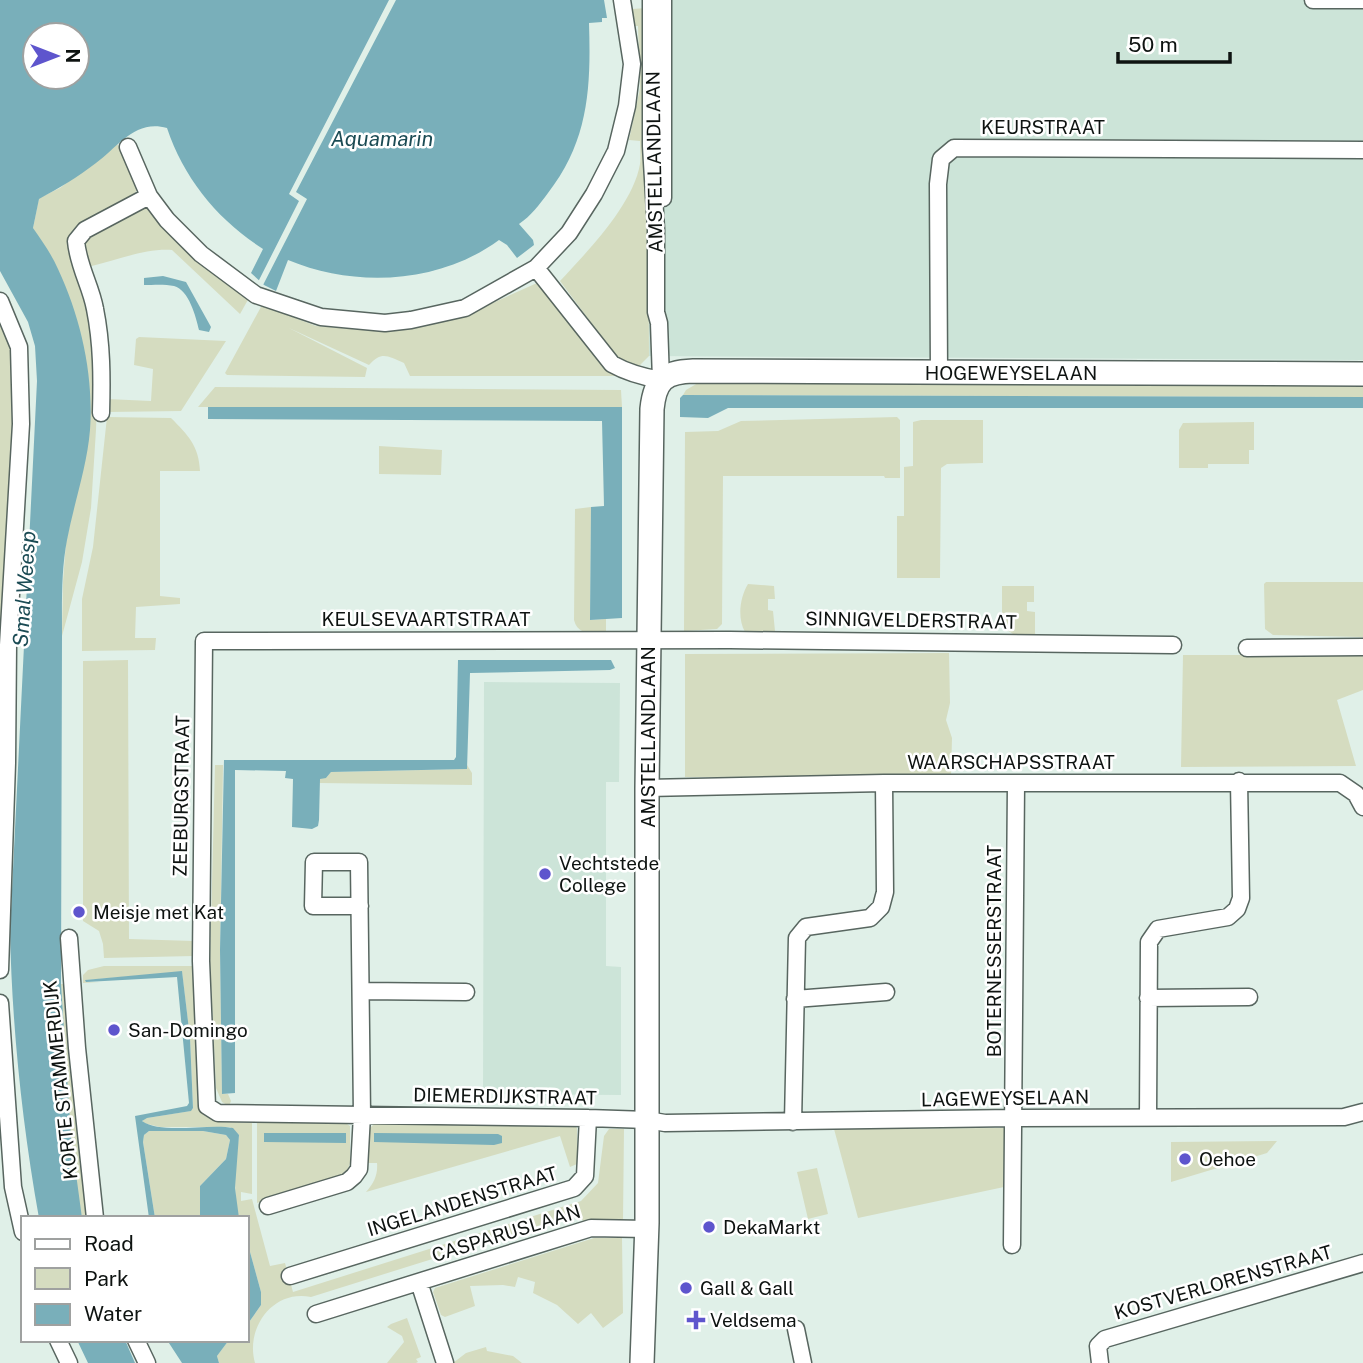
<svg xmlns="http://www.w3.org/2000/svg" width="1363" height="1363" viewBox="0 0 1363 1363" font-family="'Public Sans',sans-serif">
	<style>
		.built { fill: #cce4d8 }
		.green { fill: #d5dcc0 }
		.water { fill: #79afba; fill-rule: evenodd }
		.pier { fill: #e0f0e8 }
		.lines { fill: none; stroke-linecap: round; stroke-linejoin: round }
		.minor-casing { stroke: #586660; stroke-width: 19 }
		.secondary-casing { stroke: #586660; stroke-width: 26 }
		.minor { stroke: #fff; stroke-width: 16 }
		.secondary { stroke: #fff; stroke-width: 23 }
		.poi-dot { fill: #5e55cd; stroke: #fff; stroke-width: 2.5 }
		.labels { text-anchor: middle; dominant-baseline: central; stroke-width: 5; stroke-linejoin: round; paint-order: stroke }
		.street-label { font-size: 19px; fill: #0e1311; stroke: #fff }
		.poi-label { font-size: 19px; fill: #0e1311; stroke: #fff; text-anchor: start }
		.water-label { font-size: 21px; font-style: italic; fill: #1b4b54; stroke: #fff }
	</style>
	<rect width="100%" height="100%" fill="#e0f0e8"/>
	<path class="built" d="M647 0H1363V360L649 356Z
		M484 682 620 683 619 782H606V966L621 967V1095L483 1094Z"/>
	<path class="green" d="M647 8 649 356 639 366 619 360 560 281C587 252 633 205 640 164 641 157 640 149 640 141L629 140 640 88 638 26H635L632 9Z
		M117 143 137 190 134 194 77 229 69 238V250L90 302 98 374 96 430 91 508 82 562 62 636 63 582 66 542 86 451 90 410 87 369 33 228 39 198 60 188Z
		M144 205 148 207 190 254 249 298 240 314 172 250C145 248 114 261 88 267L84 241 87 236Z
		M537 283 616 376H410L404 363C387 356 382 351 369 365L289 328 367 368 365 377 227 375 225 373 262 305 316 326 375 331 422 327 466 315Z
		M0 293 20 352 10 632H0Z
		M139 337 226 341 181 411 108 412 107 399 151 401 153 369 134 365 136 339Z
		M881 378 1363 381V397L683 395 686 390 698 383Z
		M215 387 621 390 622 407H198Z
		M107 417 171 418C188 435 199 446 200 471H160V596L180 598V604L136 607 135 638H156L155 650 82 651V599L93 547Z
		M897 417 900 420V478H885L884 476H723L722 624 717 629 684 631 685 432 718 431 741 421Z
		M921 420H983V463L947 464 941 468 940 578H897V516H904V467L913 466V422Z
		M1254 422V450H1249V464H1208V468H1179V430L1183 423Z
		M379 446 442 450 441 475 379 474Z
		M591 507 590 620 606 619V633C593 633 578 636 574 620L575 509Z
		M1266 582H1363V637L1273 635 1265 629 1264 584Z
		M748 584 774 586 775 599H768V610L773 611 775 631 745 632C737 618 740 597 748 584Z
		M1002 586H1034V602H1027V611L1035 612V634H1013L1004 628 1002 618Z
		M949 653 950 703 946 720 952 738 951 776 685 777V654Z
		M1183 655H1363V690L1337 700 1356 766 1181 767Z
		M128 660 129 939 194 941V956L104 958 103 944 99 931 83 921V661Z
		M215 765H223L220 950 222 1094H228L231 1101 229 1106 222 1102 216 1088 210 964Z
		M467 765 472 773V785L319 783 320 778H326L331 772 466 769Z
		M104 966H193L199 1081 204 1115 219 1122 252 1123V1194L241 1192V1201L252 1199 270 1266 285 1263 293 1292 581 1201 598 1183 604 1136 609 1129H624L623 1220H603L584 1223 579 1213 311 1297C273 1289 245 1328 255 1363H219L217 1356 229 1340H247V1325L261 1305V1292L247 1241V1218H239C232 1193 236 1160 239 1135L230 1127H160L143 1123V1119L147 1118 190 1111 193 1108 190 1038 182 972 86 980V982H100L83 983V975L88 970Z
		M61 984H69L92 1218H82C66 1142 66 1062 61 984Z
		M344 1122 350 1126V1163L348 1169 343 1173 344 1176 257 1203V1123Z
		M374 1124 573 1125 577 1128V1164L570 1167 560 1136 366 1192C374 1183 378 1175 377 1163H367L368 1130Z
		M1004 1128V1187L858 1218 834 1129Z
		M149 1131H203L226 1135 230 1140 226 1159 200 1186V1218H155L143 1142 144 1135Z
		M1277 1141 1267 1153 1171 1182V1142Z
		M817 1168 828 1214 808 1219 797 1172Z
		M594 1238H622L623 1313 603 1328 591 1313 578 1324 557 1305 533 1293 535 1282 518 1277 515 1287 503 1285 470 1286 475 1306 445 1317 441 1315 433 1292 435 1288Z
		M407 1318 421 1357 416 1359 418 1362 416 1363H387L404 1342 402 1336 387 1327 391 1324Z
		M486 1347 487 1351 513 1356 522 1363H453L466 1353Z"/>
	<path class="water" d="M0 0H604L607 18H602V22L589 23C591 87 589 140 548 193 539 205 531 216 519 224L533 240 534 245 517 258 507 245 499 240C439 284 355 288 288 260L276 291 264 285 251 273 263 249C218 220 184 179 167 128 135 119 118 147 96 163 78 177 59 188 39 199L33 228C42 241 52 255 58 269 81 318 94 376 90 430 87 467 74 503 67 540 61 571 62 604 62 636L61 984 71 1137 82 1218H39C22 1122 12 1027 10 931L37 381 35 346 28 322 0 271ZM35 35H77V77H35Z
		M163 276 186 282 211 327 209 332 199 330C196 317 189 290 174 286 165 284 153 285 144 285V278Z
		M683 395 1363 397V408H728L708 418 680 417V398Z
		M208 407H622V618L590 620 591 507 604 506 602 421 208 419Z
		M458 660H611L615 668 610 670 470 673 467 769 331 772 326 778 320 779 319 820 318 826 312 829 292 827 293 779 285 778 286 771 235 770V1093L222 1094 220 950 224 760H454L456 757Z
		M182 971 190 1038 193 1108 191 1111 147 1118 142 1121C162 1135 209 1123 233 1128L239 1135 235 1188 239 1218H200V1186L226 1159 230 1140 226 1135 203 1131H149L144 1135 143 1142 155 1218H149L135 1116 187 1106 189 1103 177 977 86 982 85 980Z
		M264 1133H346V1143L264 1142Z
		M374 1133 498 1134 502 1136V1143L494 1145 374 1142Z
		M247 1241 261 1292V1305L247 1325Z
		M77 1340H125L135 1363H88Z
		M167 1340H229L217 1356 219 1363H182Z"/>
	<path class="pier" d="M389 0H396L296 192 307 199 262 287 257 284 299 201 289 194Z"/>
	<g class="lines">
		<g class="minor-casing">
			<path id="minor" d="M1313 0H1363
				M128 147 149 196 167 220 201 254 256 295 321 317 385 323 411 320 465 308 536 268 569 233 594 194 616 151 627 106 632 64 622 0
				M663 198V0
				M536 268 612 364C628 373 643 377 661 380L659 323 656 312V229L651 146V0
				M0 301 19 347 21 424 8 645 7 763 0 970
				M939 373 938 184 941 159 954 148 1363 150
				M101 413C102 378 102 344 95 309 91 286 78 266 76 241L85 230 149 196
				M1173 645 730 640 204 641 201 961 207 1106 218 1113 588 1118 647 1120 665 1123 1013 1118 1344 1117 1363 1112
				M1247 648 1363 647
				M647 788 884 783H1340L1356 794 1363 807
				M69 938 77 1048 95 1218
				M361 991 466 992
				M1148 998 1249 997
				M795 999 886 992
				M0 1003 13 1187 23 1232
				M1148 1118 1149 942 1158 929 1228 917 1237 909 1241 898 1239 781
				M793 1122 797 938 806 927 870 918 881 907 885 892 884 783
				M268 1206 347 1182 354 1176 359 1169 362 1115 359 862H314L313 906H360
				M1012 1245 1016 784
				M290 1276 574 1188 585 1176 588 1118
				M419 1282 445 1363
				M316 1314 591 1228 647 1229
				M796 1329 803 1363
				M58 1340 69 1363
				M136 1340 147 1363
				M1100 1363 1098 1346 1105 1339 1363 1263"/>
		</g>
		<g class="secondary-casing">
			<path id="secondary" d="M642 1363 647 1223V788L652 409C655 380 664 372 693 371L1363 374"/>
		</g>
		<use href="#minor" class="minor"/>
		<use href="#secondary" class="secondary"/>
	</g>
	<g class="poi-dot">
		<circle cx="545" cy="874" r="7"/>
		<circle cx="79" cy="912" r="7"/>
		<circle cx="114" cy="1030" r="7"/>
		<circle cx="1185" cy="1159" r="7"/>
		<circle cx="709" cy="1227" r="7"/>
		<circle cx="686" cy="1288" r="7"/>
		<path d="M692.5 1309.5h7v7h7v7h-7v7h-7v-7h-7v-7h7z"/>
	</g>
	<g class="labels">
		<g class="street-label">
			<text x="1043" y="127">KEURSTRAAT</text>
			<text transform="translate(654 162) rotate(-91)">AMSTELLANDLAAN</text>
			<text x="1011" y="373">HOGEWEYSELAAN</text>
			<text x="426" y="619">KEULSEVAARTSTRAAT</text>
			<text transform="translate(911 620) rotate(1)">SINNIGVELDERSTRAAT</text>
			<text transform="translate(648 737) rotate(-90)">AMSTELLANDLAAN</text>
			<text x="1011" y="762">WAARSCHAPSSTRAAT</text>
			<text transform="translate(181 796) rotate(-89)">ZEEBURGSTRAAT</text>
			<text transform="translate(994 951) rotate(-90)">BOTERNESSERSTRAAT</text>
			<text transform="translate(60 1080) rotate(-96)">KORTE STAMMERDIJK</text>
			<text transform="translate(505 1096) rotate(1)">DIEMERDIJKSTRAAT</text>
			<text transform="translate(1005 1098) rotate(-1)">LAGEWEYSELAAN</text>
			<text transform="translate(462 1201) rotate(-17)">INGELANDENSTRAAT</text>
			<text transform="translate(506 1233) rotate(-17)">CASPARUSLAAN</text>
			<text transform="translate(1223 1282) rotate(-16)">KOSTVERLORENSTRAAT</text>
		</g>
		<g class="poi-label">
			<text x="559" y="863">Vechtstede<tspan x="559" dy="22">College</tspan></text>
			<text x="93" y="912">Meisje met Kat</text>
			<text x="128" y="1030">San-Domingo</text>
			<text x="1199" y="1159">Oehoe</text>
			<text x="723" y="1227">DekaMarkt</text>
			<text x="700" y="1288">Gall &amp; Gall</text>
			<text x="710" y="1320">Veldsema</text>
		</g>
		<g class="water-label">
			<text x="382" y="138">Aquamarin</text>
			<text transform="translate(24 589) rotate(-86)">Smal Weesp</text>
		</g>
	</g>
	<rect x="21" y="1216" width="228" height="126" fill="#ffffff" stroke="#9fa1a0" stroke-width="2"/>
	<rect x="35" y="1239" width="35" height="10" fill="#ffffff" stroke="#9fa1a0" stroke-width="2"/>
	<text x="84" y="1251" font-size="21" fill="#0e1311">Road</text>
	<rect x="35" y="1268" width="35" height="21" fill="#d5dcc0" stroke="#9fa1a0" stroke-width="2"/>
	<text x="84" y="1286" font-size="21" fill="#0e1311">Park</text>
	<rect x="35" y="1304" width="35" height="21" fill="#79afba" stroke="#9fa1a0" stroke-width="2"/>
	<text x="84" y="1321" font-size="21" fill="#0e1311">Water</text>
	<g transform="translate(56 56) rotate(90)"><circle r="33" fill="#ffffff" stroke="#9fa1a0" stroke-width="2"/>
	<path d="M0-5L12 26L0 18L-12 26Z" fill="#5e55cd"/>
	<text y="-10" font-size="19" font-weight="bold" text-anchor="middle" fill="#0e1311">N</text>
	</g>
	<path d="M1118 52v10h112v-10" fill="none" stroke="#0e1311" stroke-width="3.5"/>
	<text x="1128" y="52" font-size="21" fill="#0e1311" stroke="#ffffff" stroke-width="5" paint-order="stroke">50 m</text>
</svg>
